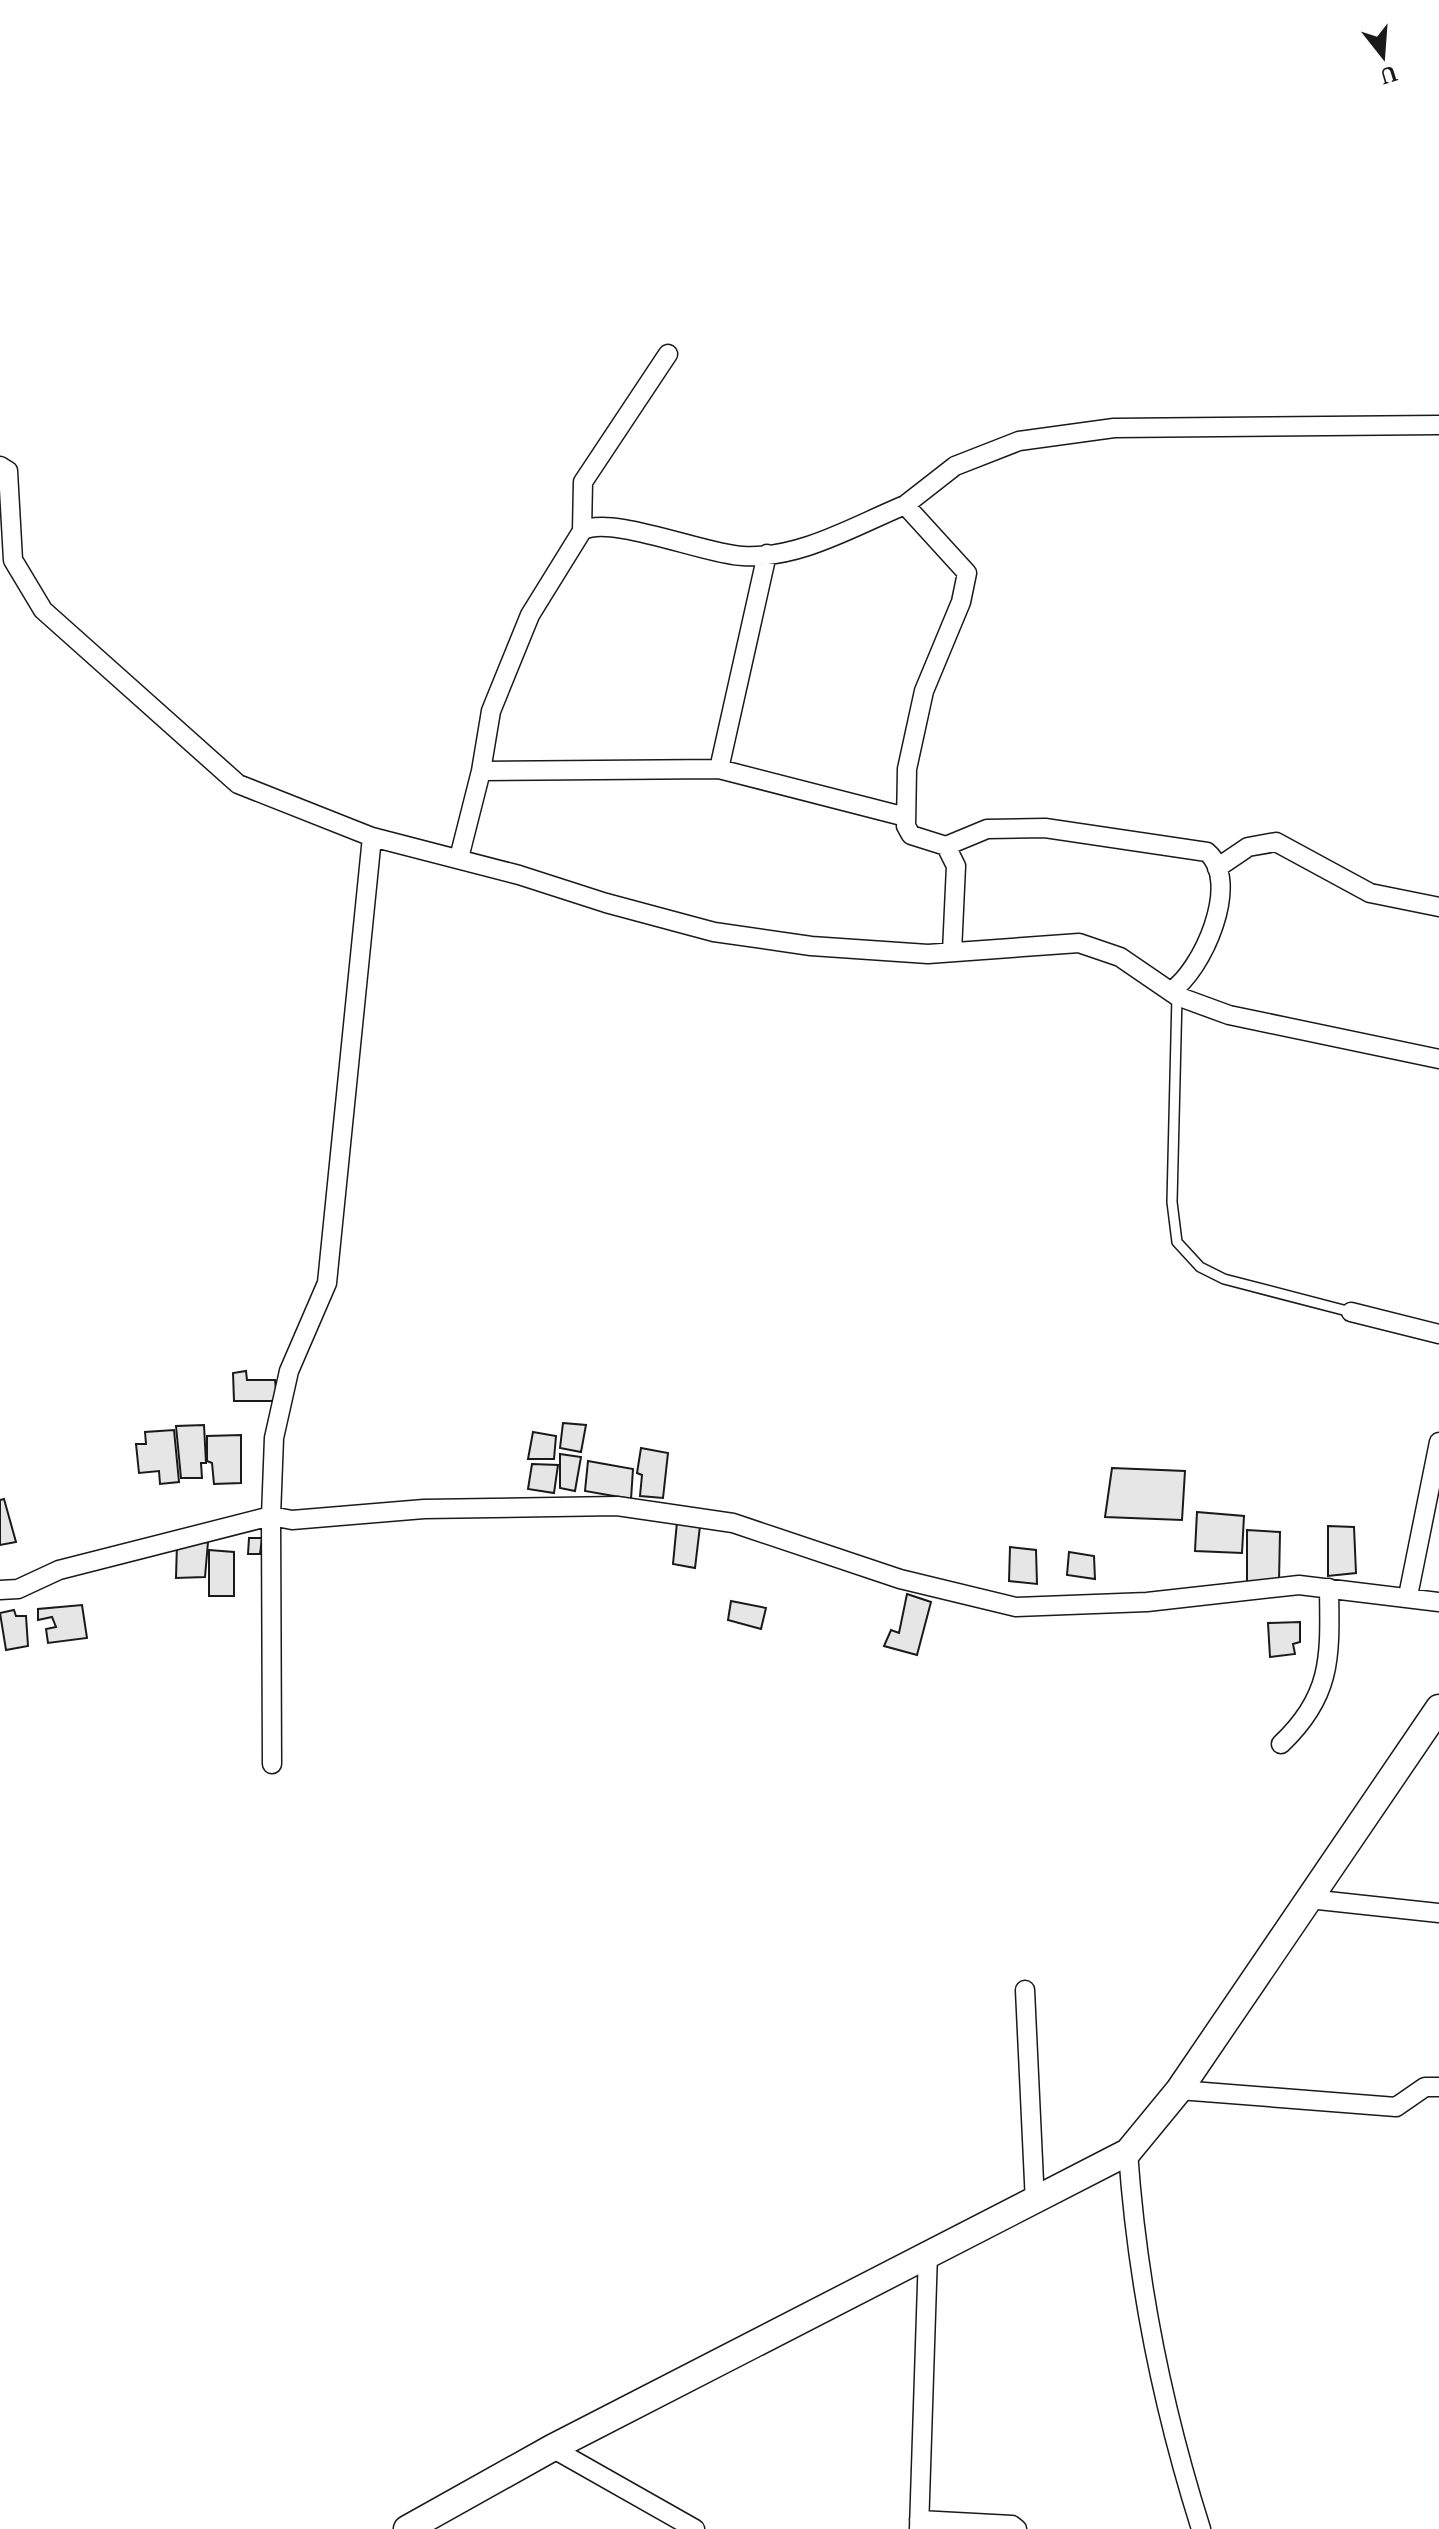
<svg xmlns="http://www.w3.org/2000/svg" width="1439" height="2529" viewBox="0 0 1439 2529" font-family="'PT Serif',serif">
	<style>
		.building { fill: #e6e6e6; stroke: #1a1a1a; stroke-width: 2 }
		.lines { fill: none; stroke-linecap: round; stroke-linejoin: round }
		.lane-casing { stroke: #1a1a1a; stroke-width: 12 }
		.street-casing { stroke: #1a1a1a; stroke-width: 21 }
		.secondary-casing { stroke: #1a1a1a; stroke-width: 29 }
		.lane { stroke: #fff; stroke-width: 9 }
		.street { stroke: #fff; stroke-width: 18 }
		.secondary { stroke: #fff; stroke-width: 26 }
	</style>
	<rect width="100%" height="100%" fill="#fff"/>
	<path class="building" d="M246 1371 247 1380H275L277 1401H234L233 1373Z
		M563 1423 586 1425 581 1452 560 1448Z
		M204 1425 206 1463H201L202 1478H181L176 1426Z
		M174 1430 179 1482 160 1484 159 1471 139 1473 136 1444H146L145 1432Z
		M533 1432 556 1436 554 1459H528Z
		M241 1435V1483L214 1484 212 1463 207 1461V1436Z
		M641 1448 668 1453 663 1498 640 1496 642 1475 637 1473Z
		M560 1454 581 1457 575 1491 560 1488Z
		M588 1461 633 1469 631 1499 585 1491Z
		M532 1464 558 1465 554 1493 528 1489Z
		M1112 1468 1185 1471 1182 1520 1105 1517Z
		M4 1499 16 1542 0 1545V1500Z
		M1197 1512 1244 1516 1242 1553 1195 1551Z
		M677 1522 700 1526 695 1568 673 1564Z
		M1328 1526 1354 1527 1356 1573 1328 1576Z
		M1247 1530 1280 1532 1279 1582H1247Z
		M249 1538H262L260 1554H248Z
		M208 1542 205 1577 176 1578 177 1543Z
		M1010 1547 1036 1550 1037 1584 1009 1581Z
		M209 1550 234 1552V1596H209Z
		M1069 1552 1094 1556 1095 1579 1067 1575Z
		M907 1594 931 1602 917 1655 884 1646 891 1630 899 1633Z
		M731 1601 766 1608 761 1629 728 1620Z
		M82 1605 87 1638 48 1643 46 1629 56 1627 52 1617 38 1620V1609Z
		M14 1610 16 1616H26L28 1646 6 1650 0 1613Z
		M1300 1622V1642L1293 1644 1295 1654 1270 1657 1268 1623Z"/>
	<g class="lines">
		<g class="lane-casing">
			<path id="lane" d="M1177 996 1172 1202 1177 1242 1200 1267 1224 1279 1351 1312"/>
		</g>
		<g class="street-casing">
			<path id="street" d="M0 466 8 471 13 560 43 610 238 784 372 837
				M905 505 955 466 1019 441 1114 428 1439 425
				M582 531 583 482 668 354
				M719 769 767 554
				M481 771 719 769 906 817
				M946 846 987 829 1045 828 1207 852C1242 882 1202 971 1171 991
				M459 858 481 771 491 711 530 615 582 531C609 514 707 555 743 556 800 559 854 526 905 505L967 573 961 602 924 691 907 769 906 826 911 835 946 846 956 866 952 952
				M1217 868 1248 847 1276 842 1370 893 1439 907
				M1439 1059 1229 1015 1177 996 1120 957 1079 943 928 954 811 946 714 932 606 903 519 875 372 837 327 1283 289 1371 274 1438 271 1516 292 1520 424 1509 617 1506 733 1523 900 1579 1016 1607 1147 1602 1299 1585 1439 1602
				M1351 1312 1439 1334
				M0 1590 18 1589 59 1570 271 1516 272 1764
				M1408 1596 1439 1442
				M1281 1744C1333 1695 1330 1655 1329 1588
				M1309 1899 1439 1913
				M1025 1990 1035 2203
				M1179 2090 1396 2107 1425 2087H1439
				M1128 2152C1137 2281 1162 2406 1201 2529
				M552 2448 695 2529
				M919 2520 1012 2525 1017 2529
				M919 2529 928 2253"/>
		</g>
		<g class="secondary-casing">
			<path id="secondary" d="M407 2529 552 2448 1128 2152 1179 2090 1439 1708"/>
		</g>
		<use href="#lane" class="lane"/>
		<use href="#street" class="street"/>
		<use href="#secondary" class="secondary"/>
	</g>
	<g transform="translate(1383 56) rotate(163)" stroke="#ffffff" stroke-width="6" paint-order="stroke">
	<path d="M0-6L14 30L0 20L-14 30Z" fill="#1a1a1a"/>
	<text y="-12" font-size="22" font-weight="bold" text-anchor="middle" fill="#1a1a1a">U</text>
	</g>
</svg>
